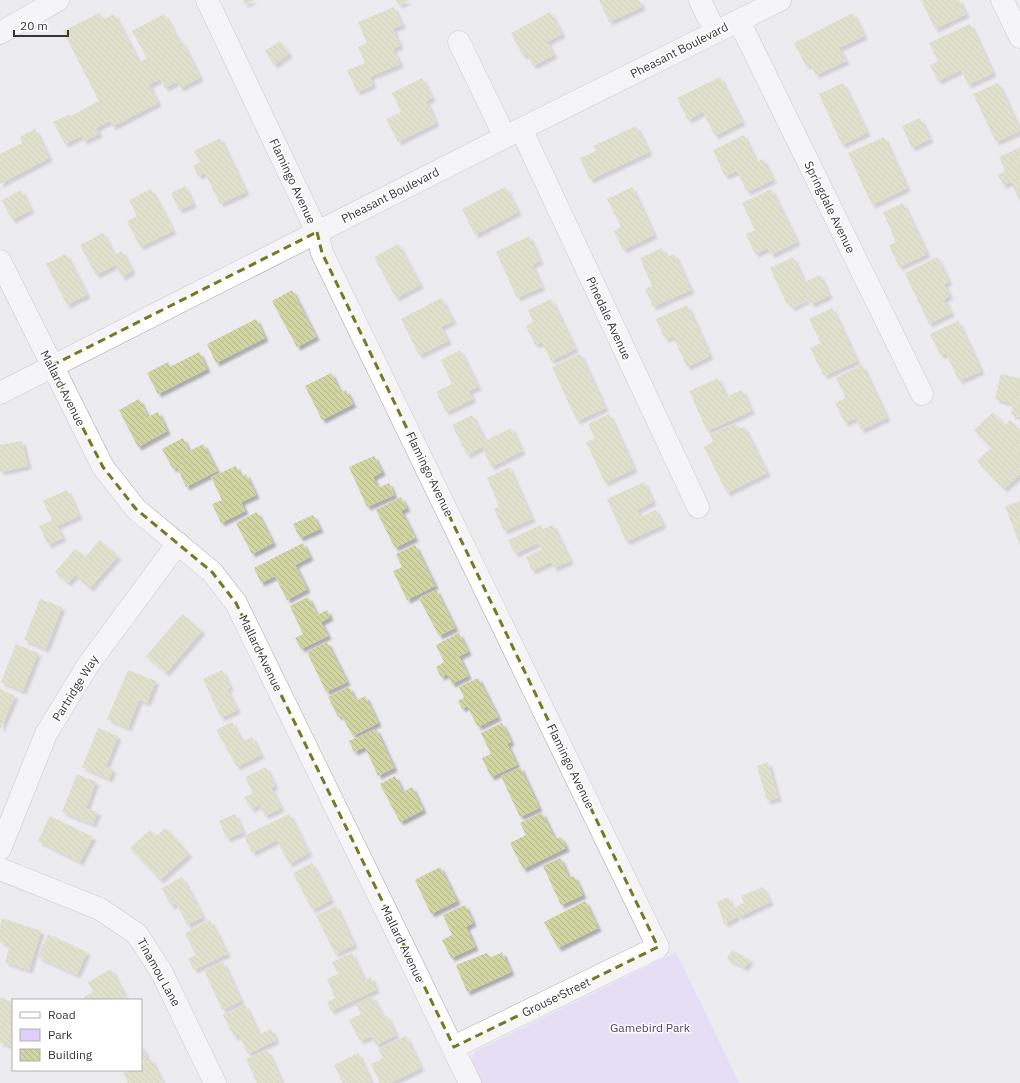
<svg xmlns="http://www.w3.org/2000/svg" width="1020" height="1083" viewBox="0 0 1020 1083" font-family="'IBM Plex Sans',sans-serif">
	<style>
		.park { fill: #decffb }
		.building { fill: url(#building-back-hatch); filter: url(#shadow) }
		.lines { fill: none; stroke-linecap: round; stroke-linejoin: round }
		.minor-casing { stroke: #a4a3a6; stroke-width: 23 }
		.tertiary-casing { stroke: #a4a3a6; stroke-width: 23 }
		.minor { stroke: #fff; stroke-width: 22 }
		.tertiary { stroke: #fff; stroke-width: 22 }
		.marked { fill: none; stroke: #747922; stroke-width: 3; stroke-dasharray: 8 5; stroke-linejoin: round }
		.labels { text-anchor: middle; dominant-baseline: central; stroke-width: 3; stroke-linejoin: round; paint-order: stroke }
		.street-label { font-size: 12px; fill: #373738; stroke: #fff }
		.park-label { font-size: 12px; fill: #513a74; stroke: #fff }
	</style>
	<defs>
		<pattern id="building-back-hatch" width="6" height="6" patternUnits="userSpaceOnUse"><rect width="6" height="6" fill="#d0d5a2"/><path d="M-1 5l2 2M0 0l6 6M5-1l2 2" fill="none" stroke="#b3b78c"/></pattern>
		<filter id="shadow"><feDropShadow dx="3.5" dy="3.5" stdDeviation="1" flood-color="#0004"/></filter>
	</defs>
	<rect width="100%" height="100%" fill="#ecebef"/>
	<path class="park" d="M676 952 739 1083H482C477 1073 467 1061 476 1051Z"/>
	<path class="building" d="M243 0H254L245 4Z
		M396 0H409L399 5Z
		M599 0H639L642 7 609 22Z
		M921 0H959L966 14 935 29Z
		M394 7 402 25 393 29 400 46 393 49 400 64 370 77 373 85 357 92 347 70 365 63 358 47 367 43 358 22Z
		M550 12 562 34 547 42 554 55 533 66 527 54 523 56 511 33Z
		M99 13 103 20 114 14 139 62 147 58 132 31 164 14 180 43 182 42 200 78 180 88 177 82 165 88 160 79 149 85 158 103 112 127 110 121 96 128 99 134 84 141 81 136 65 144 53 122 70 114 71 116 99 101 63 31Z
		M853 13 864 36 839 48 846 61 816 75 810 64 806 66 794 43Z
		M970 24 993 73 968 85 961 70 938 81 930 65 938 61 929 43Z
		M280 41 289 54 274 65 265 51Z
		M720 77 742 122 715 136 703 112 688 120 677 98Z
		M422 78 432 98 426 101 436 123 398 142 386 119 401 112 392 93Z
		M843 83 867 133 842 145 819 94Z
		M998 83 1020 131 996 142 973 94Z
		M920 118 930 139 912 148 902 126Z
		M636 126 649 152 590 180 580 158 596 151 593 146Z
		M35 129 49 158 0 184V154L22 143 20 137Z
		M744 135 756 162 763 159 773 180 747 192 737 171 725 176 713 150Z
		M884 137 907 188 872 205 848 153Z
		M220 138 246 192 220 204 205 173 198 176 193 166 200 162 194 151Z
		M1020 147V202L1011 182 1003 185 998 175 1005 171 999 157Z
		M185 186 193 204 179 210 171 193Z
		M505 187 518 212 475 235 462 209Z
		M632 187 654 235 623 250 614 231 621 227 607 199Z
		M151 189 173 231 140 247 127 221 137 216 129 200Z
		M771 189 797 242 771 255 768 248 755 254 746 234 755 230 742 203Z
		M21 190 31 210 12 220 2 200Z
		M903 203 927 254 899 267 889 245 896 242 883 212Z
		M103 233 114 255 122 251 132 271 122 277 115 265 96 275 80 245Z
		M529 236 540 261 532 265 542 287 517 298 496 252Z
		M398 244 420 285 396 298 374 257Z
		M662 248 666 257 674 254 691 290 653 307 645 289 652 286 640 258Z
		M66 254 87 295 67 305 46 264Z
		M793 257 804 282 820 275 829 296 811 304 806 295 787 304 770 268Z
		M937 257 949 282 944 284 950 296 944 299 951 313 929 324 905 273Z
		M292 290 316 337 297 347 272 301Z
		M805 297 807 300 791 308 789 304Z
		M441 298 453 321 441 327 448 341 419 355 401 319Z
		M551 299 575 349 551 361 542 342 535 345 526 326 533 322 528 310Z
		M687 305 710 356 687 367 673 336 665 339 656 319Z
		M832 308 857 361 824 376 810 348 821 343 809 319Z
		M256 319 265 338 216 363 207 344Z
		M958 321 981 371 959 381 946 353 941 356 930 334Z
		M460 350 478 387 469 391 473 399 446 412 436 392 452 384 441 360Z
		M199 352 207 369 158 394 147 373 168 362 170 367Z
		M580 354 605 408 577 421 552 367Z
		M862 365 887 418 861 430 856 418 845 423 835 403 846 398 836 378Z
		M331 373 341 393 346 390 353 404 322 420 305 386Z
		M1001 374 1020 378V417L1011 415 1013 404 995 399Z
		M718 378 726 397 742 390 751 411 707 431 689 391Z
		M139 399 148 417 158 412 167 431 138 447 119 410Z
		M993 412 1005 425 1010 420 1020 430V474L1004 489 977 461 991 448 974 430Z
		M609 414 634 469 605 483 586 442 595 438 588 424Z
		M472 415 485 441 511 428 522 451 491 467 482 447 467 455 452 425Z
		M735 423 739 429 744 427 767 473 727 493 704 447 713 442 710 435Z
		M183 438 189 451 203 444 217 471 186 487 177 467 173 469 162 449Z
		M22 441 28 466 0 472V445Z
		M374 456 382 472 373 477 378 488 389 483 394 495 367 507 349 467Z
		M236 466 241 477 246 474 256 495 241 502 245 511 221 523 212 504 222 500 211 477Z
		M509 467 532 519 504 531 494 509 499 506 487 478Z
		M644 482 653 502 637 510 640 517 656 510 663 525 626 542 607 499Z
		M67 490 79 516 57 526 63 538 48 545 39 526 52 520 43 501Z
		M401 497 407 508 401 511 415 538 395 548 376 510Z
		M1020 501V546L1005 506Z
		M257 512 273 543 252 554 236 523Z
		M313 515 320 529 300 538 293 524Z
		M541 525 543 529 553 525 570 561 554 568 551 562 532 571 526 557 542 549 538 543 515 554 508 540Z
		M100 540 118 556 90 588 75 575 68 583 55 572 75 549 85 557Z
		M303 543 310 557 295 565 307 589 287 600 275 576 261 583 254 568Z
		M415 545 435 586 407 600 393 571 402 567 396 554Z
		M436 590 455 628 439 636 419 598Z
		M308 597 317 615 327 610 330 617 321 622 328 636 301 649 295 638 303 634 290 606Z
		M40 599 62 607 46 649 24 640Z
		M182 614 202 631 166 673 146 656Z
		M459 633 468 652 459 656 468 676 452 684 447 674 441 677 436 667 444 662 436 645Z
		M327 642 347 682 326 692 307 652Z
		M16 644 38 653 23 691 1 682Z
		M128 670 156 681 147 703 139 700 128 728 107 719Z
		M222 670 230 687 227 689 237 710 221 718 203 679Z
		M478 678 498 717 478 727 467 706 462 709 458 701 464 698 459 687Z
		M349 687 356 701 365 696 378 723 353 736 341 715 338 717 328 697Z
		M0 689 15 696 0 730Z
		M232 722 242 742 252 737 261 755 237 767 216 730Z
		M502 723 511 742 507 744 517 765 491 777 482 758 491 754 481 733Z
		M98 728 118 736 106 766 113 769 109 779 82 767Z
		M376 729 394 768 378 776 365 747 354 752 349 741Z
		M768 762 778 798 767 801 757 766Z
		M266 767 275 786 271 788 281 808 265 816 259 805 251 809 244 797 253 793 245 777Z
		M520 767 539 808 520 817 501 776Z
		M77 774 96 782 86 808 98 812 93 824 62 812Z
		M395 776 403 792 412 787 423 810 400 822 380 784Z
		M542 813 555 839 561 837 566 848 523 869 510 843 526 835 520 823Z
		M235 814 243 832 227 839 219 821Z
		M289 814 309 853 289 864 277 840 252 853 244 836Z
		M50 816 93 837 80 862 38 841Z
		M166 828 189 854 160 880 130 848 150 830 156 836Z
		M560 858 569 878 574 876 583 895 561 905 543 866Z
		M312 863 331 900 312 910 293 873Z
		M440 867 457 901 431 914 415 880Z
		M182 877 203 917 187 925 176 903 171 906 162 888Z
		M763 887 770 902 739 917 734 908 744 903 741 896Z
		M728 897 737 917 724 924 717 902Z
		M585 901 598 928 558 948 544 922Z
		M465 905 473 923 466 927 475 947 451 958 442 940 452 935 443 915Z
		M336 906 354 945 335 954 316 915Z
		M2 918 41 931 29 970 5 962 10 945 0 942V926Z
		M210 920 227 954 194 970 188 959 196 955 185 933Z
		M48 934 87 952 77 975 38 957Z
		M732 950 750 960 745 968 727 959Z
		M502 952 511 972 467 992 456 965 487 953 490 958Z
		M352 953 364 980 371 977 376 990 331 1011 327 1002 335 998 327 979 338 974 332 962Z
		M223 962 241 1001 222 1010 204 970Z
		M111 969 127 1000H86L84 997 93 992 88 982Z
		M372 996 383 1017 387 1016 396 1035 376 1045 371 1036 360 1041 349 1020 361 1014 356 1004Z
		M0 997 13 1002V1019L10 1026 13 1027V1047L0 1042Z
		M245 1005 259 1035 271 1029 276 1040 248 1054 238 1034 234 1037 223 1015Z
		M406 1036 421 1068 390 1083H380L371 1064 383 1058 378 1049Z
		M141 1044 147 1058 141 1061Z
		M267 1050 282 1083H257L246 1059Z
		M358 1053 371 1082 343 1083 334 1065Z
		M151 1059 163 1083H128L123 1073 130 1070H141V1064Z"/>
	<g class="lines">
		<g class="minor-casing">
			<path id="minor" d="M207 0 317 232 322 253 658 947 454 1047
				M700 0 715 32
				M1002 0 1020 37
				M739 21 922 394
				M459 42 505 137
				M521 129 698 507
				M0 261 103 467 136 509 212 572 236 603 470 1083
				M0 393 505 137 780 0
				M0 849 46 734 88 665 178 543
				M0 869 100 909 137 934 162 973 215 1083"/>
		</g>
		<g class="tertiary-casing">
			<path id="tertiary" d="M0 33 58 0"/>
		</g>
		<use href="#minor" class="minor"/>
		<use href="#tertiary" class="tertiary"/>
	</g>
	<path d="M0 0H1020V1083H0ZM317 232 322 253 658 947 454 1047 236 603 212 572 136 509 103 467 51 366Z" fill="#ecebef" fill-opacity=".55" fill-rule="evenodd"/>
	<path class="marked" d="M317 232 322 253 658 947 454 1047 236 603 212 572 136 509 103 467 51 366Z"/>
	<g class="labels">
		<g class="street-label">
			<text transform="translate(679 50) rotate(-27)">Pheasant Boulevard</text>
			<text transform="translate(293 181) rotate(65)">Flamingo Avenue</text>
			<text transform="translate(390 195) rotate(-27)">Pheasant Boulevard</text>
			<text transform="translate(830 207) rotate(64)">Springdale Avenue</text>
			<text transform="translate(609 318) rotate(65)">Pinedale Avenue</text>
			<text transform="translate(63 388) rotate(63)">Mallard Avenue</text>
			<text transform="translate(430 474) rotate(64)">Flamingo Avenue</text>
			<text transform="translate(261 653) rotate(64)">Mallard Avenue</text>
			<text transform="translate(75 688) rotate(-58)">Partridge Way</text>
			<text transform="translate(571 766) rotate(64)">Flamingo Avenue</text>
			<text transform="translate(403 944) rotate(64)">Mallard Avenue</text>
			<text transform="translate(159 972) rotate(61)">Tinamou Lane</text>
			<text transform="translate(556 997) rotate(-26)">Grouse Street</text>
		</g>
		<g class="park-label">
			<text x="650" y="1027">Gamebird Park</text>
		</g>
	</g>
	<rect x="12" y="999" width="130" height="72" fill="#ffffff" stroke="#afafaf"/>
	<rect x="20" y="1012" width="20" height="6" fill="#ffffff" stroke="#afafaf"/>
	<text x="48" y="1019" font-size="12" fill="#373738">Road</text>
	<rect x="20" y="1029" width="20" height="12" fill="#decffb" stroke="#afafaf"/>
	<text x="48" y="1039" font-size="12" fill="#373738">Park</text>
	<rect x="20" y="1049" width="20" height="12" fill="url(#building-back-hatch)" stroke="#afafaf"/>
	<text x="48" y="1059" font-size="12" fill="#373738">Building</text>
	<path d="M14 30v6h54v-6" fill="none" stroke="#373738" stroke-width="2"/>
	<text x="20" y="30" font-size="12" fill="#373738" stroke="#ffffff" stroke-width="3" paint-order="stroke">20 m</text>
</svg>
